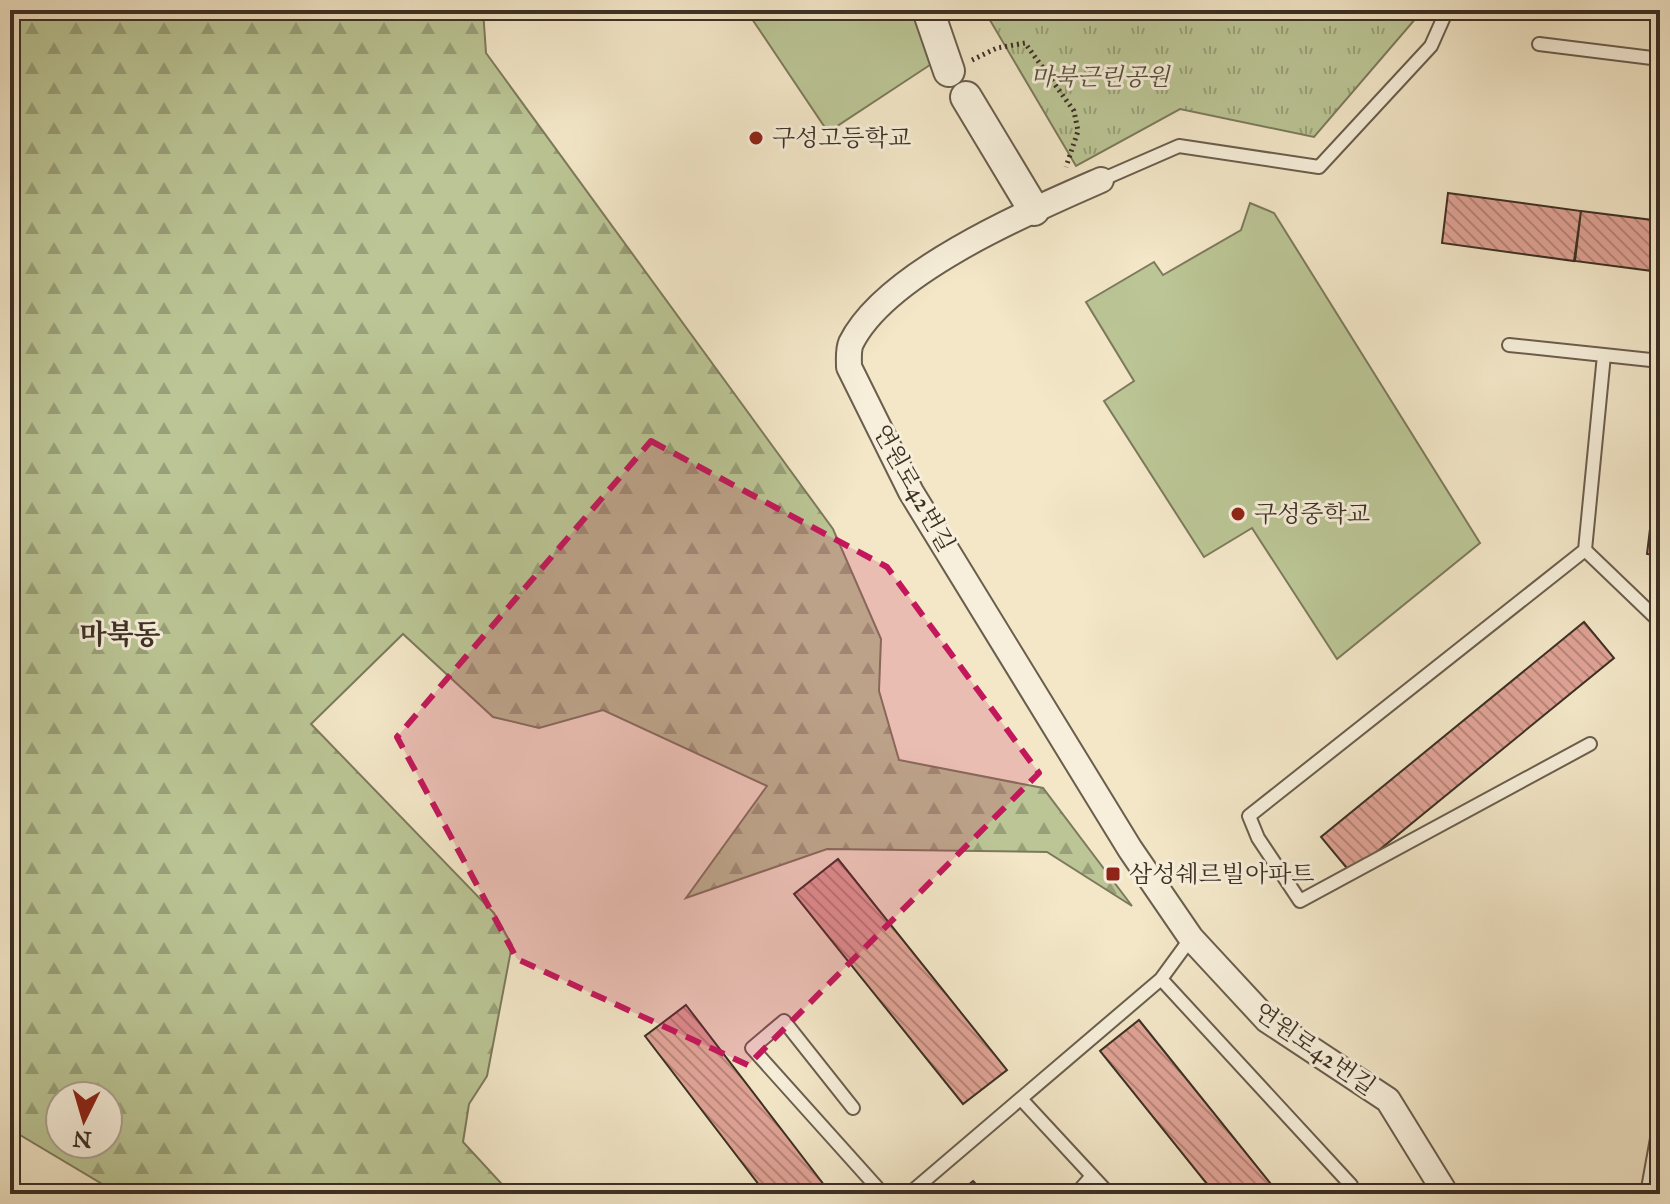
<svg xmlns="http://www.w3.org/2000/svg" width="1670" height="1204" viewBox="0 0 1670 1204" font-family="'IM FELL Great Primer','Noto Serif KR',serif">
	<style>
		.grass { fill: url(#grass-tufts); stroke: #7c7a5c; stroke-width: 2 }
		.forest { fill: url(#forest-firs); stroke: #7c7a5c; stroke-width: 2; fill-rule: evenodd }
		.pitch { fill: #bbc595; stroke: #7c7a5c; stroke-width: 2 }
		.building { fill: url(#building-back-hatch); stroke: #3c3024; stroke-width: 2 }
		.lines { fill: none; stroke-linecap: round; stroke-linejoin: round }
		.service-casing { stroke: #6a5e4d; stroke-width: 16 }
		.minor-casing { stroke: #6a5e4d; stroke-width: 28 }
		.tertiary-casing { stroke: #6a5e4d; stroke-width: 34 }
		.path { stroke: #3c3024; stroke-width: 5; stroke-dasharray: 2 4; stroke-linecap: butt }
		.service { stroke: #f7efdb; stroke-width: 12 }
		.minor { stroke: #f7efdb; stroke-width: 24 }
		.tertiary { stroke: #f7efdb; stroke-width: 30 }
		.marked { fill: #c2185b; fill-opacity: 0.2; stroke: #c2185b; stroke-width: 6; stroke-dasharray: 16 10; stroke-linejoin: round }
		.poi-dot { fill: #8f2418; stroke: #f7efdb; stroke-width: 3 }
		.labels { text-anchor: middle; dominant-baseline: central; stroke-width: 6; stroke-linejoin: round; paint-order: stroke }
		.park-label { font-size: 24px; font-style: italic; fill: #554e3b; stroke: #f7efdb }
		.poi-label { font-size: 24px; fill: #3c3024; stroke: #f7efdb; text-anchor: start }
		.street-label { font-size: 24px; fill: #3c3024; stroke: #f7efdb }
		.quarter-label { font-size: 28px; font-weight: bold; fill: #3c3024; stroke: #f7efdb }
	</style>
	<defs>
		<pattern id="grass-tufts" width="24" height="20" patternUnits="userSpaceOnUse" patternTransform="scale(2)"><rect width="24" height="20" fill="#bbc595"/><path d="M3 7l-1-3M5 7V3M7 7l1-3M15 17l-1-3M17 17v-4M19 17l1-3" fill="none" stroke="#99a079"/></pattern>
		<pattern id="forest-firs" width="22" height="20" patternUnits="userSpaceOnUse" patternTransform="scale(2)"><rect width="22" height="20" fill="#bbc595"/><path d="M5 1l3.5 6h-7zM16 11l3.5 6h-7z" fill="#99a079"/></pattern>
		<pattern id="building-back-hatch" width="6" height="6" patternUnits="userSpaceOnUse" patternTransform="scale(2)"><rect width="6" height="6" fill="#e0a396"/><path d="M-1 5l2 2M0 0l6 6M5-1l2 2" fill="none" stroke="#b7857a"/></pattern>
	</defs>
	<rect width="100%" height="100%" fill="#f3e7c8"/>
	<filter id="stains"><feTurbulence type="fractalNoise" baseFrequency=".0025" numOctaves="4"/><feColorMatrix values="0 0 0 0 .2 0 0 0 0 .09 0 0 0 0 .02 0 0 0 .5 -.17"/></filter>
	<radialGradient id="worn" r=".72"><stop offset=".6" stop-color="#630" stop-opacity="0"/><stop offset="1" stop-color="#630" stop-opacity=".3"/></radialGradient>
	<path class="grass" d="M984 10H1423L1314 137 1180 109 1076 166Z"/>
	<path class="forest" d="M10 10H483L486 53 833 529 881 639 879 691 899 760 1043 788 1132 906 1047 852 827 849 686 898 767 786 603 710 539 728 493 717 403 634 311 724 494 913 512 945 487 1076 469 1104 463 1142 511 1194H119L10 1129ZM60 1096H108V1144H60Z"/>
	<path class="pitch" d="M746 10H914L936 61 828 132Z
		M1250 203 1274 213 1480 543 1337 659 1252 528 1204 557 1104 401 1134 381 1086 302 1154 262 1163 275 1241 230Z"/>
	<path class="building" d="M1448 193 1581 211 1574 261 1442 243Z
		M1581 211 1660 221V272L1575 261Z
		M1653 504 1660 505V556L1647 554Z
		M1584 622 1614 658 1351 873 1321 837Z
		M838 859 1007 1070 963 1104 794 894Z
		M686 1005 831 1194H766L645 1036Z
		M1139 1020 1279 1194H1215L1100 1051Z
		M973 1181 985 1194H957Z"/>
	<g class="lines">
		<g class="service-casing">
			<path id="service" d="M1539 44 1660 59
				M1101 180 1179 146 1319 167 1431 46 1447 10
				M1509 345 1604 355
				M1585 550 1604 355 1660 361
				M1590 744 1300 901 1258 838 1249 816 1585 550 1660 622
				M1161 979 1351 1185
				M1021 1099 1109 1194
				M853 1108 784 1021 752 1048 883 1194
				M909 1194 1161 979 1191 938
				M1076 1194 1092 1176
				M1647 1194 1660 1122"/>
		</g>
		<g class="minor-casing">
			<path id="minor" d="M1101 180C1030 211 886 272 851 343 848 350 849 359 849 367L911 492 1130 849 1191 938 1267 1020 1388 1100 1446 1194"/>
		</g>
		<g class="tertiary-casing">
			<path id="tertiary" d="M928 10 949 71
				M966 97 1034 210"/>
		</g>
		<path class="path" d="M972 60 997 48 1025 43 1074 111 1078 131 1066 167"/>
		<use href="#service" class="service"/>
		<use href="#minor" class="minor"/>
		<use href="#tertiary" class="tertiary"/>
	</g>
	<path class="marked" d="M651 441 887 567 1039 773 748 1065 517 959 397 737Z"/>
	<g class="poi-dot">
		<circle cx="756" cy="138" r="8"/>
		<circle cx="1238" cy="514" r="8"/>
		<rect x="1105" y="866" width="16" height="16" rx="4"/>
	</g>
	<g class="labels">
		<g class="park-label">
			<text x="1100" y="77">마북근린공원</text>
		</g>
		<g class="poi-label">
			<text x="772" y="138">구성고등학교</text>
			<text x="1254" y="514">구성중학교</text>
			<text x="1129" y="874">삼성쉐르빌아파트</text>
		</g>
		<g class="street-label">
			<text transform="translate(914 488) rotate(61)">연원로42번길</text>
			<text transform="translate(1315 1049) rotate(35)">연원로42번길</text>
		</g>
		<g class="quarter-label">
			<text x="120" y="634">마북동</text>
		</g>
	</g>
	<rect width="1670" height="1204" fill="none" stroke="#f3e7c8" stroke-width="40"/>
	<rect x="12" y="12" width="1646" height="1180" fill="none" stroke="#3c3024" stroke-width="4"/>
	<rect x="20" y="20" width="1630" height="1164" fill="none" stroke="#3c3024" stroke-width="2"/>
	<g transform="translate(84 1120) rotate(185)"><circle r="38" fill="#f7efdb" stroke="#aca392" stroke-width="2"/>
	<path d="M0-6L14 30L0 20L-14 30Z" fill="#8f2418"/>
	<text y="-12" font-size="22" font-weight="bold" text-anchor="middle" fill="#3c3024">N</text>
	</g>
	<rect width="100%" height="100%" filter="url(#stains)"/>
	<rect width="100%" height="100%" fill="url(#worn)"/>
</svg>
